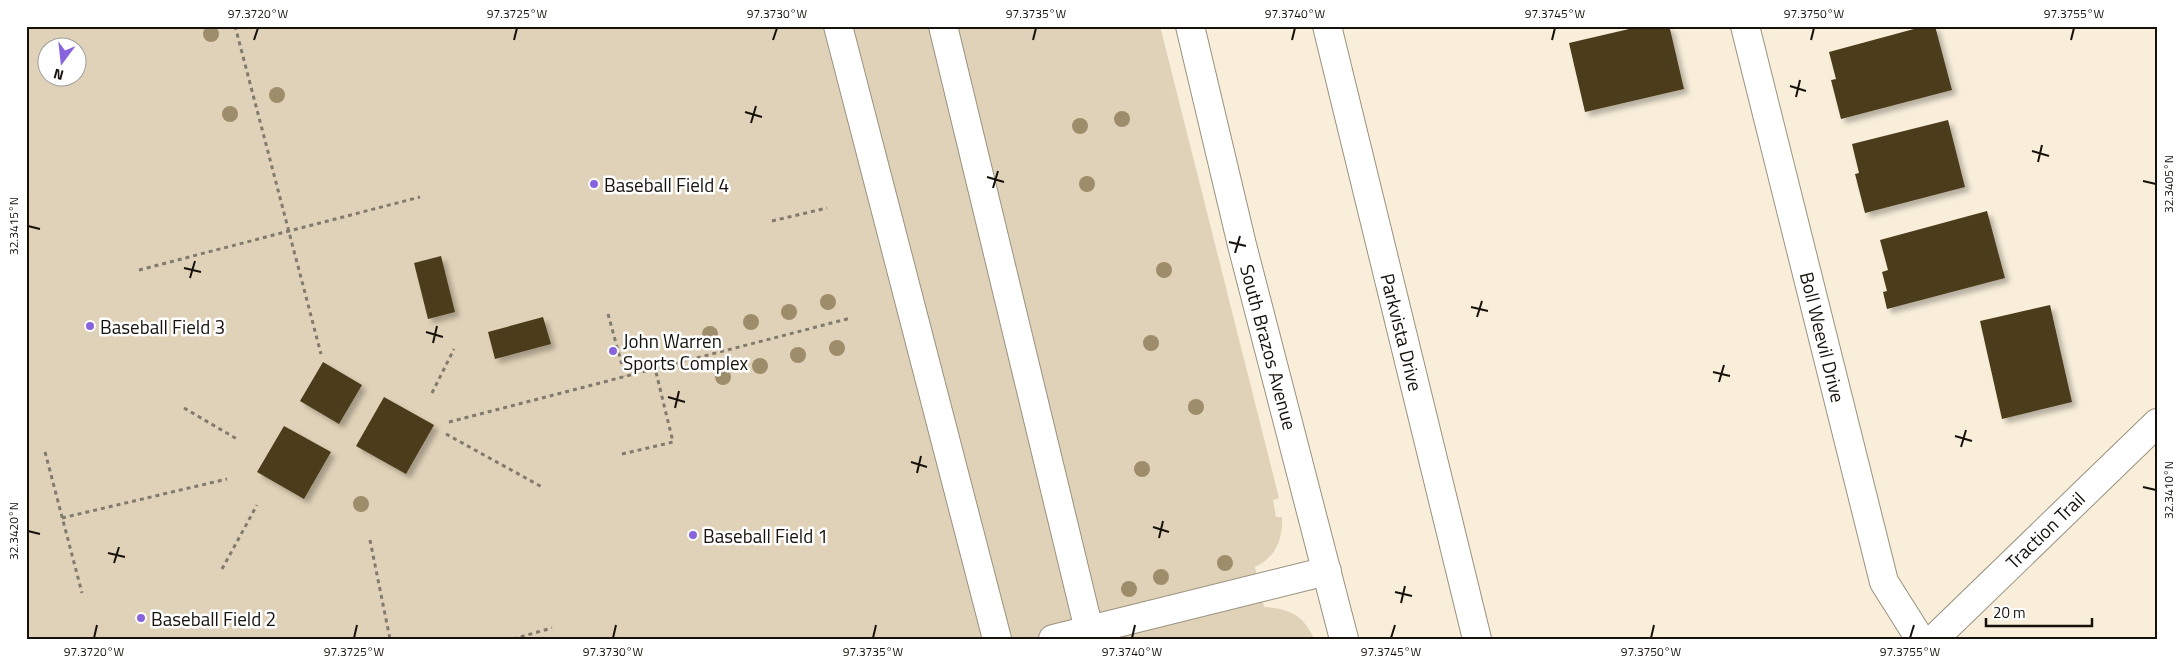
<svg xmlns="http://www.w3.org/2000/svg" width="2183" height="665" viewBox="0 0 2183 665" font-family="'Titillium Web',sans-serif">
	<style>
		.green { fill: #e0d2b8; fill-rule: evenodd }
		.building { fill: #4c3c1a; filter: url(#shadow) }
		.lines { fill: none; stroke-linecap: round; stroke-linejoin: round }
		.minor-casing { stroke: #9a917e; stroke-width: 30 }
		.path { stroke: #817b6d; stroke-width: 3; stroke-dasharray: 4 4; stroke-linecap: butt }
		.minor { stroke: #fff; stroke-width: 28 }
		.tree { fill: #9d8d6a }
		.ticks { fill: none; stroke: #16120b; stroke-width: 2 }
		.poi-dot { fill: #8863dd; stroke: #fff; stroke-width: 2 }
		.labels { text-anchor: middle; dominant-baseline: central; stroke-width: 5; stroke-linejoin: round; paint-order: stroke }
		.poi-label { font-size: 19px; fill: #16120b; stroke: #fff; text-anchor: start }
		.street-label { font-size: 19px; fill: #16120b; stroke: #fff }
		.neatline { fill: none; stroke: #16120b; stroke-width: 2 }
		.ticks-label { font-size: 12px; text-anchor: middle; fill: #16120b }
	</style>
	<defs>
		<filter id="shadow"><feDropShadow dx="4.5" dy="4.5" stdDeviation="2.5" flood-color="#0004"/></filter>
	</defs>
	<rect width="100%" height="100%" fill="#f8eeda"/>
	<path class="green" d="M26 26H1160L1279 498 1273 500 1276 517H1282C1283 539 1276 557 1255 567L1264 607C1289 609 1303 614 1314 639H26ZM48 48H78V78H48Z"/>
	<path class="building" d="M1642 26H1667L1670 29 1684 89 1585 112 1569 43Z
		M1925 26H1935L1952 90 1841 119 1831 80 1836 79 1829 52Z
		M1948 120 1965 187 1865 213 1855 174 1859 173 1852 144Z
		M1987 211 2005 278 1887 309 1883 292 1887 291 1882 272 1888 270 1880 240Z
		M441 256 455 312 428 319 414 263Z
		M2050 305 2072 402 2002 419 1980 321Z
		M543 317 551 344 495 359 488 332Z
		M323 362 362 385 339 424 300 401Z
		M384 397 434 425 406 474 356 446Z
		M284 426 331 452 304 499 257 472Z"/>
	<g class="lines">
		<g class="minor-casing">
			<path id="minor" d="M838 26 997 639
				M943 26 1089 630
				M1190 26 1242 245 1344 639
				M1327 26 1477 639
				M1745 26 1884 582 1920 639
				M1053 639 1327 571
				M1934 639 2157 423"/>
		</g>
		<path class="path" d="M235 26 321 354
			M772 221 827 208
			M139 270 420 197
			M608 314 625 376
			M432 393 454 349
			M184 408 237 439
			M449 422 851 318
			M446 434 542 487
			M45 452 82 593
			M622 454 673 442 655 368
			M62 518 227 479
			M370 540 390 639
			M222 569 257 505
			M513 639 552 628"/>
		<use href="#minor" class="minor"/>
	</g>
	<g class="tree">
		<circle cx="211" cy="34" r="8"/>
		<circle cx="277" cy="95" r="8"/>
		<circle cx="230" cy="114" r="8"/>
		<circle cx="1122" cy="119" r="8"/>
		<circle cx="1080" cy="126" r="8"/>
		<circle cx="1087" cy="184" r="8"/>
		<circle cx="1164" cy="270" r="8"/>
		<circle cx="828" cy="302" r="8"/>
		<circle cx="789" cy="312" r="8"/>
		<circle cx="751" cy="322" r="8"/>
		<circle cx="710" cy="334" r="8"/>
		<circle cx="1151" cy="343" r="8"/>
		<circle cx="837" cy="348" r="8"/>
		<circle cx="798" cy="355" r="8"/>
		<circle cx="760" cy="366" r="8"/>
		<circle cx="723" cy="377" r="8"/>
		<circle cx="1196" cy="407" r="8"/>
		<circle cx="1142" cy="469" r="8"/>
		<circle cx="361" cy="504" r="8"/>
		<circle cx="1225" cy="563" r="8"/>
		<circle cx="1161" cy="577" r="8"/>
		<circle cx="1129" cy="589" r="8"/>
	</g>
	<path class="ticks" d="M254 40 258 28M514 40 517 28M773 40 777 28M1033 40 1036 28M1292 40 1295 28M1552 40 1555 28M1811 40 1814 28M2071 40 2074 28M1790 86 1806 91M1796 97 1800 80M745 112 762 117M751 123 756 106M2032 151 2049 156M2038 162 2042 145M987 177 1004 182M2143 181 2156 184M993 188 998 171M28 226 40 229M1229 242 1246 246M1235 253 1240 236M184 268 201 272M190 278 195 261M1471 307 1488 311M1477 317 1482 301M426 332 443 337M433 343 437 326M1713 372 1730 376M1719 382 1724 365M668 397 685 402M675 408 679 391M1955 436 1972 441M1961 447 1966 430M911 462 927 467M917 473 921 456M2143 487 2156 490M1153 527 1169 532M28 531 40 534M1159 538 1163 521M108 553 125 557M114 563 119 547M1395 592 1412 596M1401 603 1405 586M94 638 97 625M354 638 357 625M613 638 616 625M873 638 876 625M1132 638 1135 625M1391 638 1395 625M1651 638 1654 625M1910 638 1914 625"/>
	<g class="poi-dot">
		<circle cx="594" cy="184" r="5"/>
		<circle cx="90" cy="326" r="5"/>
		<circle cx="613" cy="351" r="5"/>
		<circle cx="693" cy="535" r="5"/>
		<circle cx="141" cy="618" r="5"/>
	</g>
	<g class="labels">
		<g class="poi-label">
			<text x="604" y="184">Baseball Field 4</text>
			<text x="100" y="326">Baseball Field 3</text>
			<text x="623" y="340">John Warren<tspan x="623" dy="22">Sports Complex</tspan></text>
			<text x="703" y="535">Baseball Field 1</text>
			<text x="151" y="618">Baseball Field 2</text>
		</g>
		<g class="street-label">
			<text transform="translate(1402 332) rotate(76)">Parkvista Drive</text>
			<text transform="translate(1823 337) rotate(76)">Boll Weevil Drive</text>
			<text transform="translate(1269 347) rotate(75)">South Brazos Avenue</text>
			<text transform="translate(2045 530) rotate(-44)">Traction Trail</text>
		</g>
	</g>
	<rect width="2183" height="665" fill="none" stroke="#ffffff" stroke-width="55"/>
	<g transform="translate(62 62) rotate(195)"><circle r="24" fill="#ffffff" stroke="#a2a09d"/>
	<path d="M0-4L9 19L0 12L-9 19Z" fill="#8863dd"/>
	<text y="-8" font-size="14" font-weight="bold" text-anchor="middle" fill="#16120b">N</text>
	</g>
	<path d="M1986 618v8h106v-8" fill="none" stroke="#16120b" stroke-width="2.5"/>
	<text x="1993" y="618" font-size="15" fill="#16120b" stroke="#ffffff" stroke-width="4" paint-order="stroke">20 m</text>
	<rect x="28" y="28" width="2128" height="610" class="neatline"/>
	<g class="ticks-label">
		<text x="258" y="18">97.3720°W</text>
		<text x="517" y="18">97.3725°W</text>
		<text x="777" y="18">97.3730°W</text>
		<text x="1036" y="18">97.3735°W</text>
		<text x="1295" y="18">97.3740°W</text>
		<text x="1555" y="18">97.3745°W</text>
		<text x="1814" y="18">97.3750°W</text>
		<text x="2074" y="18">97.3755°W</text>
		<text transform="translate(2169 184) rotate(-90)" y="4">32.3405°N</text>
		<text transform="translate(14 226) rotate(-90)" y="4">32.3415°N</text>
		<text transform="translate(2169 490) rotate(-90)" y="4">32.3410°N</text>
		<text transform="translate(14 531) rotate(-90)" y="4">32.3420°N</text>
		<text x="94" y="656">97.3720°W</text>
		<text x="354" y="656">97.3725°W</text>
		<text x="613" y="656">97.3730°W</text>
		<text x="873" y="656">97.3735°W</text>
		<text x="1132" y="656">97.3740°W</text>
		<text x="1391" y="656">97.3745°W</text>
		<text x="1651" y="656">97.3750°W</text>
		<text x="1910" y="656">97.3755°W</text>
	</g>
</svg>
